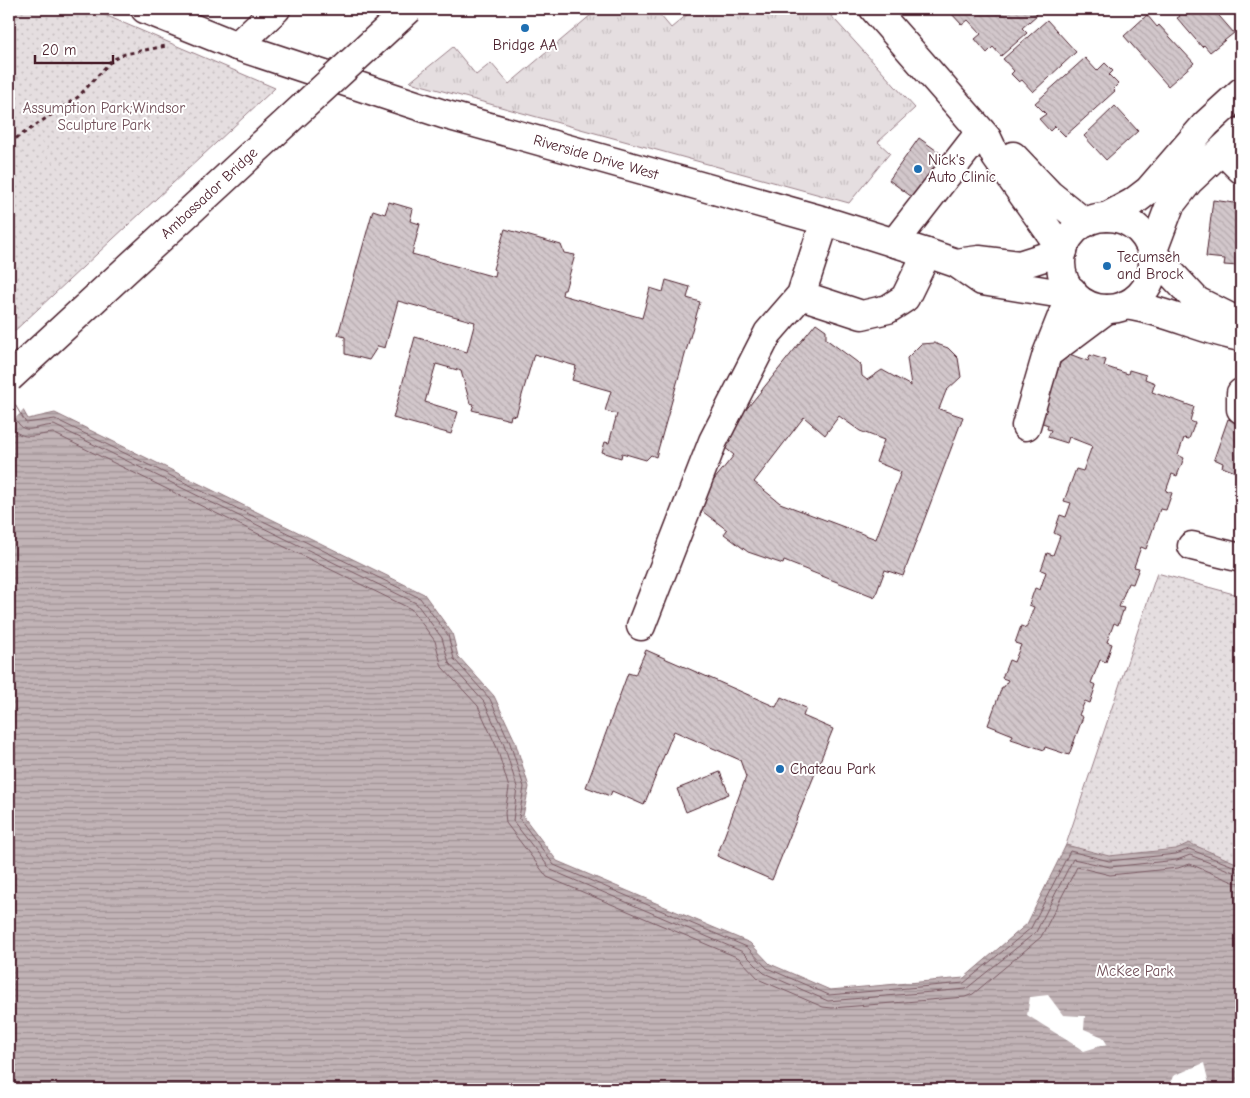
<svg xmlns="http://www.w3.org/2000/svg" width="1250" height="1098" viewBox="0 0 1250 1098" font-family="'Comic Neue',sans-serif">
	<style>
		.grass { fill: url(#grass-tufts); stroke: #987e86 }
		.park { fill: url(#park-dots); stroke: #987e86 }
		.water { fill: url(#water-rules); stroke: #91787e }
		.pier { fill: #fff }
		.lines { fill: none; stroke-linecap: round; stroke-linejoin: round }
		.shore { stroke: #7a5a63; stroke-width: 1 }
		.building { fill: url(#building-back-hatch); stroke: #4a1f2b; fill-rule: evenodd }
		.minor-casing { stroke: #4a1f2b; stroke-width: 31 }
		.major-casing { stroke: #4a1f2b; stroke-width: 31 }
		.path { stroke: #4a1f2b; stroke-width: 3; stroke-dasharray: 4 4; stroke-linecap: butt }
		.minor { stroke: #fff; stroke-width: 28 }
		.major { stroke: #fff; stroke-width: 28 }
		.highway-bridge-casing { stroke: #4a1f2b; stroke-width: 31; stroke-linecap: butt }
		.highway-bridge { stroke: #fff; stroke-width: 28 }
		.poi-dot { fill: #1f6fb2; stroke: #fff; stroke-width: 2 }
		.labels { text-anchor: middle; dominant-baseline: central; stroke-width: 4; stroke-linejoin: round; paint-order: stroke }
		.poi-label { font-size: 15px; fill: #4a1f2b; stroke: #fff; text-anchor: start }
		.park-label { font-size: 15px; fill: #714f58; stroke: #fff }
		.street-label { font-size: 15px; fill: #4a1f2b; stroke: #fff }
	</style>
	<defs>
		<pattern id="grass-tufts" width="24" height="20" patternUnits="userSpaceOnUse" patternTransform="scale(1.25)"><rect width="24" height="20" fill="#e5dee0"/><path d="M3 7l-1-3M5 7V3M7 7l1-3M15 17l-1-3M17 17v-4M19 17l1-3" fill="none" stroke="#c6bec0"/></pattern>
		<pattern id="park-dots" width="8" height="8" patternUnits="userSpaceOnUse" patternTransform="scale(1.25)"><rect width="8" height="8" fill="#e5dee0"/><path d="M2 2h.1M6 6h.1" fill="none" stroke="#c6bec0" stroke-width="1.8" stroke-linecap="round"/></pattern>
		<pattern id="water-rules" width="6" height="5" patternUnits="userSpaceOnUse" patternTransform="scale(1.25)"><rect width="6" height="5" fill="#c1b3b6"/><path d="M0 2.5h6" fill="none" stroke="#9f9194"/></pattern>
		<pattern id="building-back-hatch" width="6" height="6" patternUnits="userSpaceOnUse" patternTransform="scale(1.25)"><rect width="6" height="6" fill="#d2c7cb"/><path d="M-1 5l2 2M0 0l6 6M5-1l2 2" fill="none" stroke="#b6aaae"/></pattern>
	</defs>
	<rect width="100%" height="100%" fill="#fff"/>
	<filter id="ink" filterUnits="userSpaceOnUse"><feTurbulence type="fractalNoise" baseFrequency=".02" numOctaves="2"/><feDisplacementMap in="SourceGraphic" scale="10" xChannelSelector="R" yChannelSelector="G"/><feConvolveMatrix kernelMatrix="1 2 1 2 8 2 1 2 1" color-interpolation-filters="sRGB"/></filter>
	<g filter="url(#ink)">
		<path class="grass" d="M598 9H655L671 28 694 9H825L915 108 878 142 890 153 849 203 410 82 453 47 476 75 491 63 509 84Z"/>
		<path class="park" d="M9 9H91L275 88 9 336Z
			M1157 573 1241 596V1089L1011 1009Z"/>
		<path class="water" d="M9 385 28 419 55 413 424 594 452 633 458 656 494 696 515 741 529 787 523 816 557 861 750 943 770 964 830 990 964 978 1027 924 1066 845 1109 856 1176 849 1189 843 1241 865V1089H9Z"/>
		<path class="pier" d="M9 382 25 409 9 424Z
			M1048 995 1063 1015 1085 1016 1084 1029 1103 1037 1107 1044 1084 1051 1027 1015 1030 997Z
			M1204 1063 1210 1088 1241 1086V1089H1168L1173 1076Z"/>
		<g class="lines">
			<path class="shore" d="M9 395 26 423 55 419 420 598 448 635 454 659 490 699 510 743 524 787 519 818 554 865 747 947 767 968 829 995 964 983 1031 928 1070 851 1109 861 1176 854 1189 849 1241 869
				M9 408C26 439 24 428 54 425L416 603 442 638 449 663 484 702 504 745 517 787 513 821 551 870 743 952 764 973 828 1001 966 989 1036 932 1073 859 1110 867 1177 860 1190 855 1241 875
				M9 423C20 443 34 435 53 433L411 609 435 641 442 667 478 706 497 748 509 788 505 813 506 823 547 877 739 958 760 980 823 1007 832 1008 965 997 973 994 1041 937 1077 867 1110 875 1178 868 1190 864 1233 882 1241 883"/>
		</g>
		<path class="building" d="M953 9H1032L1037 15 1022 28 1027 33 1001 56 993 47 987 53 975 39 981 34 968 20 962 25 950 12Z
			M1175 9H1213L1234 33 1210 52 1204 45 1202 47 1177 18 1180 16Z
			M1147 15 1157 27 1159 25 1194 63 1168 86 1124 36Z
			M1047 20 1076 52 1033 92 1022 80 1019 82 1011 74 1014 71 1003 59Z
			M1085 58 1097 71 1105 63 1113 71 1109 75 1118 84 1113 89 1115 91 1065 136 1055 126 1050 131 1039 119 1046 114 1035 103Z
			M1115 106 1138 131 1106 160 1084 136Z
			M919 138 947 158 916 200 889 180Z
			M1213 200 1241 204V261H1238V266L1224 265 1225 259 1206 257Z
			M389 202 413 209 410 221 420 224 412 254 495 277 496 271 493 269 505 229 561 245 564 253 575 255 565 290H563L562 295 642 318 650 288 663 292 666 280 690 287 687 298 700 302 656 457 651 455 646 460 622 453 621 458 602 452 605 442 609 443 617 414 605 411 611 391 572 380 576 366 534 354 516 416 511 415 510 420 472 410 474 404 470 403 461 371 436 364 425 402 458 412 451 434 393 418 415 337 467 352 475 322 398 301 385 348 378 346 369 360 345 354V337L338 335 373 210 385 214Z
			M816 323 826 330V339L861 365 862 376 867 380 882 370 911 386 907 358 921 344 934 343 948 348 958 358 961 377 946 391 939 409 963 417 903 576 885 570 875 597 784 561 783 564 748 552 724 534 727 530 694 505 734 455 719 443ZM839 416 860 431 884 440 876 462 901 472 876 539 780 503 754 482 804 417 825 435Z
			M1064 352 1088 361 1090 355 1106 360 1104 366 1128 374 1129 370 1146 375 1145 379 1155 383 1152 392 1194 407 1190 421 1195 423 1189 439 1184 438 1178 455 1184 458 1177 476 1172 474 1166 491 1172 493 1166 510 1160 509 1146 549 1141 547 1134 567 1139 568 1133 584 1128 583 1119 607 1124 608 1118 625 1114 623 1107 642 1112 644 1106 662 1100 660 1091 683 1096 685 1090 703 1085 701 1079 715 1083 717 1069 755 1045 747 1044 750 1011 739 1013 735 988 725 1002 687H1004L1008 680 1002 678 1009 660 1014 662 1021 645 1015 643 1021 626 1026 628 1034 607 1029 605 1035 588 1040 590 1046 572 1041 570 1047 553 1053 555 1060 536 1054 533 1060 515 1066 517 1071 503 1064 501 1076 469 1083 471 1092 446 1069 437 1067 443 1048 437 1051 430 1047 429 1048 425 1040 422Z
			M1233 415 1241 418V474L1222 467 1223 463 1214 459 1228 419 1231 420Z
			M646 650 776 707 781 697 806 708 803 716 833 729 772 880 717 856 746 777 740 760 674 731 644 805 612 791 610 796 586 787 628 673 635 675Z
			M720 772 729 794 686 812 677 789Z"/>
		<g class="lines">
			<g class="minor-casing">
				<path id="minor" d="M874 9 987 138 996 157 1063 251
					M237 46 276 9
					M1222 150 1241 169
					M1013 156 1049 194 1085 223
					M1106 217 1132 203 1149 190 1206 124 1241 92
					M825 221 801 295 862 315 888 309 905 298 927 253
					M894 243 981 131
					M1152 253 1170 205 1189 181 1241 132
					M1047 354 1107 309
					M1241 393V409
					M1026 426 1047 354 1072 291
					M1192 546 1241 558
					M641 626 713 441 768 333 801 295"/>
			</g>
			<g class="major-casing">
				<path id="major" d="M145 9 237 46 443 114 825 221 927 253 956 263 982 281 1050 292 1072 291
					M1061 263a46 46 0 1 1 92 0a46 46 0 1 1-92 0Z
					M1152 253 1197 301 1241 323
					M956 263 979 260 1019 265 1063 251
					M1125 305C1166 310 1201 330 1241 337"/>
			</g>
			<path class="path" d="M9 143 78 97 112 60 125 54 166 46"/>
			<use href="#minor" class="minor"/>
			<use href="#major" class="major"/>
			<g class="highway-bridge-casing">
				<path id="highway-bridge" d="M9 378 409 9"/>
			</g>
			<use href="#highway-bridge" class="highway-bridge"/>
		</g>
	</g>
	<g class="poi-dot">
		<circle cx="525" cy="28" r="5"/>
		<circle cx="918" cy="169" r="5"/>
		<circle cx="1107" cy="266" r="5"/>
		<circle cx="780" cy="769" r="5"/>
	</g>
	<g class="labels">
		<g class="poi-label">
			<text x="525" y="45" text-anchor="middle">Bridge AA</text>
			<text x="928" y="160">Nick's<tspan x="928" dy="17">Auto Clinic</tspan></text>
			<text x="1117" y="257">Tecumseh<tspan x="1117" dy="17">and Brock</tspan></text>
			<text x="790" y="769">Chateau Park</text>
		</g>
		<g class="park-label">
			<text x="104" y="108">Assumption Park;Windsor<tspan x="104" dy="17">Sculpture Park</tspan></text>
			<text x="1135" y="971">McKee Park</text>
		</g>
		<g class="street-label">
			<text transform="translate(596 157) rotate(16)">Riverside Drive West</text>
			<text transform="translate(209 193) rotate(-43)">Ambassador Bridge</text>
		</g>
	</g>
	<rect width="1250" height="1098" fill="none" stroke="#fff" stroke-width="30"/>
	<rect x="15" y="15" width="1220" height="1068" fill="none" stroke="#4a1f2b" stroke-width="2" filter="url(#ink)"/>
	<path d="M35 55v8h78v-8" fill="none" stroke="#4a1f2b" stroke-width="2.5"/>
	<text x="42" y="55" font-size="15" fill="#4a1f2b" stroke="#ffffff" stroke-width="4" paint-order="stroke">20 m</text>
</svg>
